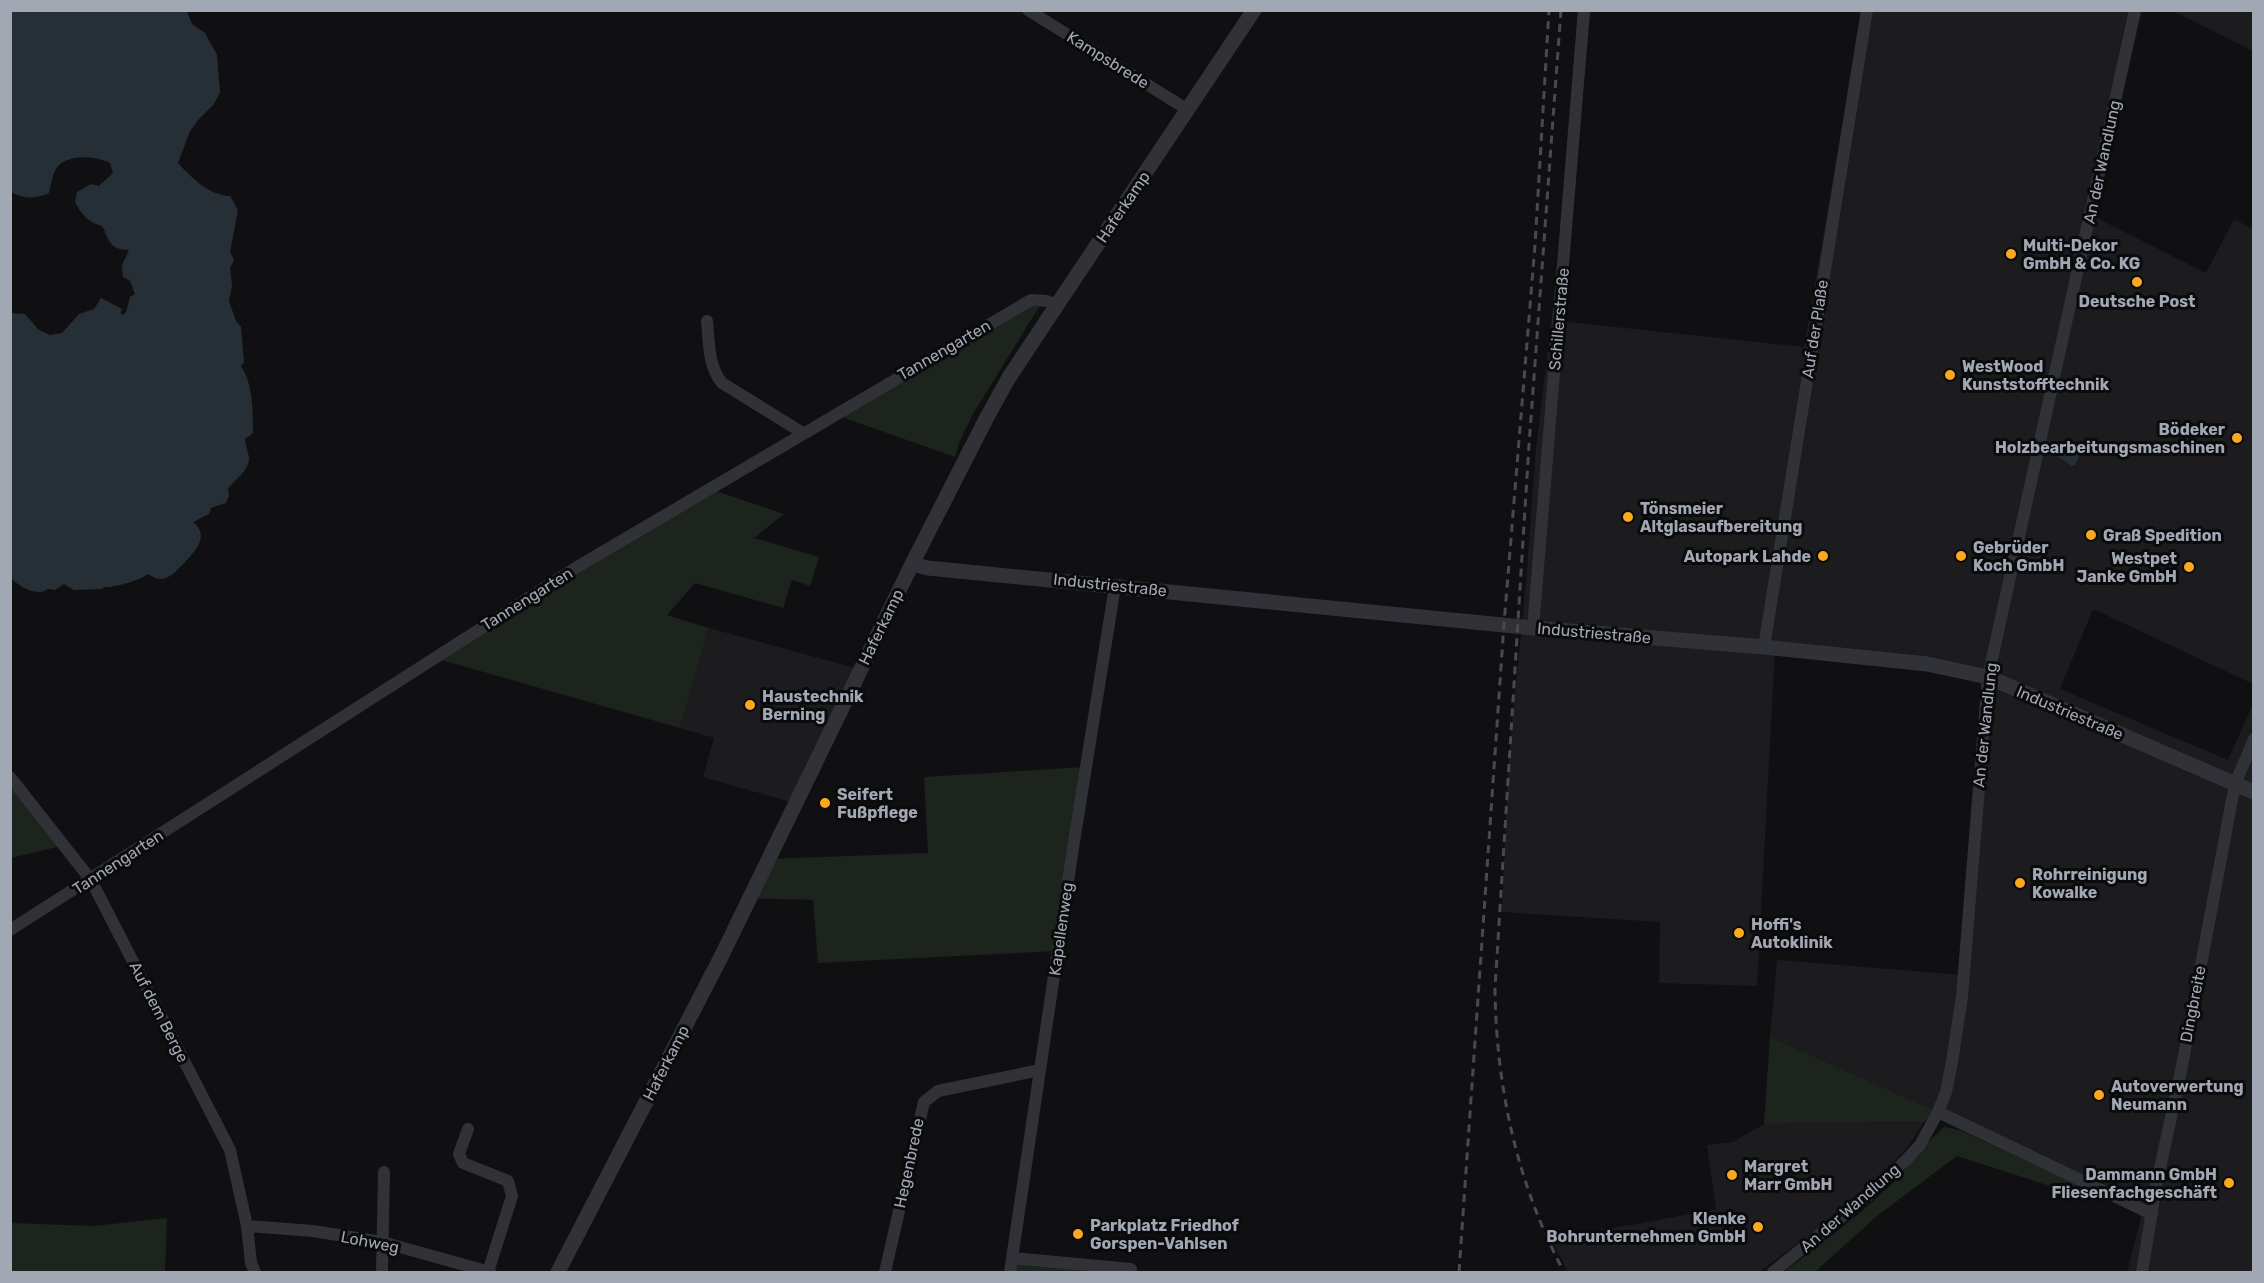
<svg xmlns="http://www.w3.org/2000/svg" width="2264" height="1283" viewBox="0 0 2264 1283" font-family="Rubik,sans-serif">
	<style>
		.built { fill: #1c1c1f }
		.green { fill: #1c241d }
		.water { fill: #262f36 }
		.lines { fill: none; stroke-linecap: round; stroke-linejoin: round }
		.minor { stroke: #313237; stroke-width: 12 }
		.tertiary { stroke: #313237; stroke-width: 15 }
		.rail { stroke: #484a50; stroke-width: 3; stroke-dasharray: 8 6; stroke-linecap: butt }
		.poi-dot { fill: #faa820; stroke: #0b0b0d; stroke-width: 2 }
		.labels { text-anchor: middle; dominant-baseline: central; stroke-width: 6; stroke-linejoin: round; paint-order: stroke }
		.street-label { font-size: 16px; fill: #a1a7b3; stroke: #0b0b0d }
		.poi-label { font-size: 16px; font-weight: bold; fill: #a1a7b3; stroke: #0b0b0d; text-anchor: start }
	</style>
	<rect width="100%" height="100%" fill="#101012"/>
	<path class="built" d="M1578 11H1591L1559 321 1804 347 1862 11H2142L2095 217 2206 273 2234 219 2253 229V684L2093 609 2060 689 2228 760 2253 704V1272H2127L2141 1218 2138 1213 1938 1112 1770 1037 1777 960 1963 975 1988 677 1775 649 1757 986 1659 983 1660 922 1502 912 1508 767 1526 582 1536 447 1558 267Z
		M2173 11H2253V51Z
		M709 628 855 668 794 803 703 777 714 738 680 728Z
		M1924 1122 1907 1148 1881 1175 1825 1223 1759 1272H1568L1550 1237 1631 1225 1716 1209 1707 1145 1733 1142 1764 1124Z"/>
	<path class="green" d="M1028 305 1039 307 973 414 959 443 955 457 836 415Z
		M710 489 784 514 754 538 819 557 810 586 792 580 783 608 695 583 667 615 709 628 680 728 438 659Z
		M1084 767 1056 951 818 963 813 900 750 898 769 859 928 853 924 777Z
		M11 788 61 846 11 858Z
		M1770 1037 1938 1112 1924 1122 1764 1124Z
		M1944 1127 1960 1130 2079 1185 2078 1195 1957 1156 1877 1216 1815 1272H1784C1823 1241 1866 1212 1900 1175 1915 1159 1927 1142 1944 1127Z
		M167 1218 165 1272H11V1223L93 1226Z
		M1014 1258 1132 1272H1012Z"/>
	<path class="water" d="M11 10 187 11 192 24 205 33 217 55 220 92 214 104 199 119 190 131 178 163C192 178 208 195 230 196L238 210 230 252 234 260 230 268 232 286 229 301 236 321 241 327 244 362 241 366C253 384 253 411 253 433L245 439C245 445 249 454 249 459 248 472 235 479 228 489L229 496 226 503 211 508 209 514 193 522C210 536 196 550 185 562 179 568 171 578 162 579 157 579 153 577 148 574 141 580 113 588 104 587L102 589 74 590 64 584 55 590 48 589C38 597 19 587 11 578V313L25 314 39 330 50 335 62 333 79 314 94 309 101 298 122 309 120 313 123 315 126 312 130 297 135 294 130 281 123 277 122 265 129 250C126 249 123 250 120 249 108 246 107 234 102 226 89 223 81 214 75 202L77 192 91 184 99 186 113 173 110 163C96 156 66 153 56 169 52 175 51 186 49 193 36 199 23 199 11 192Z
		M2072 445 2082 448V451L2075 465 2072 466 2057 456 2061 446Z"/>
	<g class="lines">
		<path class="minor" d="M1028 10 1188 110
			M707 321C709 341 708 366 722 383L803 433
			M1533 628 1584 10
			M1764 647 1867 10
			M10 777 91 880 230 1150 247 1226 251 1263 255 1272
			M10 930 577 567 1031 300 1047 301 1057 305
			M1938 1112 2152 1214
			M468 1129 459 1154 463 1163 508 1181 512 1196 488 1272
			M247 1226 313 1231 382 1242 490 1272
			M1012 1258 1131 1269
			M382 1272 384 1172
			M885 1272 924 1102 938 1091 1040 1070
			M1010 1272 1073 848 1115 586
			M1773 1272 1870 1194 1906 1160 1920 1145 1938 1112 1946 1092 1952 1062 1962 996 1988 677 2135 10
			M2142 1272 2156 1187 2182 1066 2235 784 2254 739"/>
		<path class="tertiary" d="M912 564 928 568 1533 628 1764 647 1927 664 1988 677 2254 792
			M558 1272 722 955 912 564 986 419 1008 379 1057 305 1254 10"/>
		<path class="rail" d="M1561 10 1529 445 1495 988C1496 1087 1517 1184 1564 1272
			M1459 1272 1504 624 1535 245 1549 10"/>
	</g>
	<g class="poi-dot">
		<circle cx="2011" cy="254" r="6"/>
		<circle cx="2137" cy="282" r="6"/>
		<circle cx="1950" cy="375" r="6"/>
		<circle cx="2237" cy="438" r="6"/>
		<circle cx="1628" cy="517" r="6"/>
		<circle cx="2091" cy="535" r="6"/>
		<circle cx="1823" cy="556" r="6"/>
		<circle cx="1961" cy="556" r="6"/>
		<circle cx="2189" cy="567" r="6"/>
		<circle cx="750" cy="705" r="6"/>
		<circle cx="825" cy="803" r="6"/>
		<circle cx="2020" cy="883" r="6"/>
		<circle cx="1739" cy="933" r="6"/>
		<circle cx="2099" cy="1095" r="6"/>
		<circle cx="1732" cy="1175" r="6"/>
		<circle cx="2229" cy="1183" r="6"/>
		<circle cx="1758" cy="1227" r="6"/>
		<circle cx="1078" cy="1234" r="6"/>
	</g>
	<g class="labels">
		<g class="street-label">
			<text transform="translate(1108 60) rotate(32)">Kampsbrede</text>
			<text transform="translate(2102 162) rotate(-78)">An der Wandlung</text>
			<text transform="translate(1123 207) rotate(-56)">Haferkamp</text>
			<text transform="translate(1559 319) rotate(-85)">Schillerstraße</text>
			<text transform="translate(1815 329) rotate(-81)">Auf der Plaße</text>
			<text transform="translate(944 350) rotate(-30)">Tannengarten</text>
			<text transform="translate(1110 585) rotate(6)">Industriestraße</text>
			<text transform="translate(527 599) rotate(-32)">Tannengarten</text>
			<text transform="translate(881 627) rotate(-64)">Haferkamp</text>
			<text transform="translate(1594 633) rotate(5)">Industriestraße</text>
			<text transform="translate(2070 713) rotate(23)">Industriestraße</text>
			<text transform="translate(1985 725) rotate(-84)">An der Wandlung</text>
			<text transform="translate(118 862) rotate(-33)">Tannengarten</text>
			<text transform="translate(1061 929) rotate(-82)">Kapellenweg</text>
			<text transform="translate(2193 1004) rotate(-79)">Dingbreite</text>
			<text transform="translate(159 1012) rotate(63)">Auf dem Berge</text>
			<text transform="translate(666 1063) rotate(-63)">Haferkamp</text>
			<text transform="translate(909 1163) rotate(-78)">Hegenbrede</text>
			<text transform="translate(1850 1208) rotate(-41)">An der Wandlung</text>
			<text transform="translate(370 1242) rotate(11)">Lohweg</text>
		</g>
		<g class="poi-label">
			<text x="2023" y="245">Multi-Dekor<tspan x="2023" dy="18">GmbH &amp; Co. KG</tspan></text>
			<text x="2137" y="301" text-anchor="middle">Deutsche Post</text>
			<text x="1962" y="366">WestWood<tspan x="1962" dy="18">Kunststofftechnik</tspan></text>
			<text x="2225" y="429" text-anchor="end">Bödeker<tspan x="2225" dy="18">Holzbearbeitungsmaschinen</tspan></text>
			<text x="1640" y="508">Tönsmeier<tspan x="1640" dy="18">Altglasaufbereitung</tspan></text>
			<text x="2103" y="535">Graß Spedition</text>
			<text x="1973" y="547">Gebrüder<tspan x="1973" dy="18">Koch GmbH</tspan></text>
			<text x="1811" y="556" text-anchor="end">Autopark Lahde</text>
			<text x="2177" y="558" text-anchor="end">Westpet<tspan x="2177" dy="18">Janke GmbH</tspan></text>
			<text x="762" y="696">Haustechnik<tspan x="762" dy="18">Berning</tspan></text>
			<text x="837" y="794">Seifert<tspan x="837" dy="18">Fußpflege</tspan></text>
			<text x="2032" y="874">Rohrreinigung<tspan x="2032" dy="18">Kowalke</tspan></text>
			<text x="1751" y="924">Hoffi's<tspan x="1751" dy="18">Autoklinik</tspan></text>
			<text x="2111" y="1086">Autoverwertung<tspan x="2111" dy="18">Neumann</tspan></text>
			<text x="1744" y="1166">Margret<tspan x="1744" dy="18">Marr GmbH</tspan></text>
			<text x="2217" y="1174" text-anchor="end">Dammann GmbH<tspan x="2217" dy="18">Fliesenfachgeschäft</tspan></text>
			<text x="1746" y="1218" text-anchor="end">Klenke<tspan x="1746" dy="18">Bohrunternehmen GmbH</tspan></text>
			<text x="1090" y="1225">Parkplatz Friedhof<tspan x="1090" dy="18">Gorspen-Vahlsen</tspan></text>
		</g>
	</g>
	<rect width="2264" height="1283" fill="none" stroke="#a1a7b3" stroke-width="24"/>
</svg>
